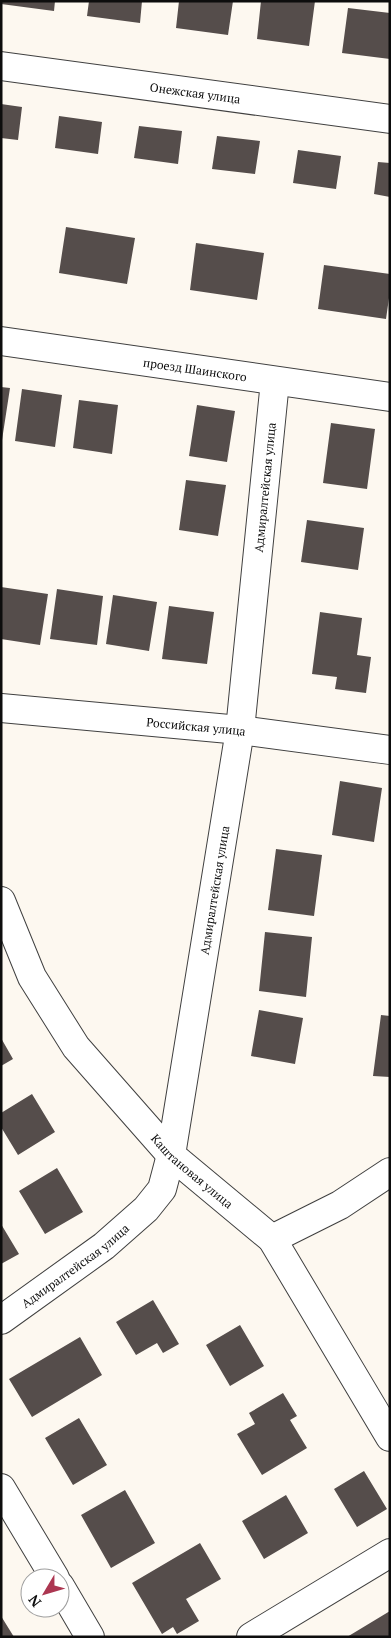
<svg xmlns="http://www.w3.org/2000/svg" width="391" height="1638" viewBox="0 0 391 1638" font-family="'PT Serif',serif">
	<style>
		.building { fill: #554d4b }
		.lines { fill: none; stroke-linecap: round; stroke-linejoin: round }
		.minor-casing { stroke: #404040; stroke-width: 30 }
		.minor { stroke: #fff; stroke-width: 28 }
		.labels { text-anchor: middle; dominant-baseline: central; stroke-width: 5; stroke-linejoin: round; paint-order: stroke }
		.street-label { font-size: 12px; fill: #0d0d0d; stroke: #fff }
	</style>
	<rect width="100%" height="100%" fill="#fdf8f0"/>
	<path class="building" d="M1 1H55L54 11 1 4Z
		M89 1H142L140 23 87 16Z
		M179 1H233L228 35 176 28Z
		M261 1H315L309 46 257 39Z
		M348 8 390 13V59L342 53Z
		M1 104 22 107 18 140 1 138Z
		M59 116 102 122 98 154 55 148Z
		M139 126 182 131 178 164 134 158Z
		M217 136 260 141 255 174 212 169Z
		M298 150 341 156 336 189 293 183Z
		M378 162 390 163V197L374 194Z
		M66 227 135 238 127 284 59 273Z
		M196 243 264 253 257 300 190 290Z
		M324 265 390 274V291L386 319 318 309Z
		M1 387 10 388 2 440H1Z
		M22 389 62 395 55 447 15 441Z
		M79 400 118 405 112 454 73 448Z
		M197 405 235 411 227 462 189 456Z
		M331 423 375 429 367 489 323 483Z
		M186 480 226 485 218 536 179 530Z
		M307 520 364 528 358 570 301 562Z
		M1 587 48 594 40 645 1 639Z
		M57 589 103 596 97 645 50 639Z
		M113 595 157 602 149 651 106 644Z
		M169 606 214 612 207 664 162 659Z
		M320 612 362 618 357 655 371 657 366 693 335 689 337 677 312 674Z
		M340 781 382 788 374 842 332 835Z
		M276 849 322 855 314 916 268 910Z
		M265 932 312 937 306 997 259 991Z
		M259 1010 303 1018 295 1064 251 1056Z
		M381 1015 390 1016V1077L373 1076Z
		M1 1038 13 1059 1 1066Z
		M32 1094 55 1132 18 1155 1 1127V1113Z
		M57 1168 83 1212 45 1234 19 1191Z
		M1 1224 19 1254 1 1264Z
		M153 1300 179 1344 163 1353 157 1343 136 1355 116 1322Z
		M240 1325 264 1366 230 1386 206 1345Z
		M80 1337 102 1375 32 1417 9 1379Z
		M283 1393 297 1416 290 1420 307 1448 262 1475 237 1434 255 1424 249 1413Z
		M79 1418 107 1465 73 1485 45 1438Z
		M364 1471 387 1509 357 1527 334 1489Z
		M125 1490 155 1543 111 1568 81 1515Z
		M286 1495 308 1533 264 1559 242 1521Z
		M200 1543 221 1579 186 1599 199 1621 177 1634 173 1627 162 1634 132 1583Z
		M390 1611V1637H347Z
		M1 1616 14 1637H1Z"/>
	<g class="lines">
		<g class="minor-casing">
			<g id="minor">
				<path id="s1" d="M1 66 390 119"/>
				<path id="s2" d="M1 341 390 397"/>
				<path id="s3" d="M1 708 240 730 390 750"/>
				<path id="s4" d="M1 901 32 977 76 1047 171 1155 272 1239 390 1437"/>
				<path d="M272 1239 340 1205 390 1172"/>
				<path id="s5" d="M1 1320 104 1246 146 1209 162 1189 171 1155 240 730 275 381"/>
				<path d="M1 1488 55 1578"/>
				<path d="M60 1586 90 1637"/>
				<path d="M251 1637 390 1553"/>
			</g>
		</g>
		<use href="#minor" class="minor"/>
	</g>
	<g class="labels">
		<g class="street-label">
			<text stroke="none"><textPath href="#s1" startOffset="196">Онежская улица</textPath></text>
			<text stroke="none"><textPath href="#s2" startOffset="196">проезд Шаинского</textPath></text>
			<text stroke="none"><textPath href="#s5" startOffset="918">Адмиралтейская улица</textPath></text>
			<text stroke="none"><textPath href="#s3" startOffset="196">Российская улица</textPath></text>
			<text stroke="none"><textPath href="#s5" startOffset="512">Адмиралтейская улица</textPath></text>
			<text stroke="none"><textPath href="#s4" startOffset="335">Каштановая улица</textPath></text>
			<text stroke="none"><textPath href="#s5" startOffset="92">Адмиралтейская улица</textPath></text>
		</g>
	</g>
	<rect width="391" height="1638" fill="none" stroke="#0d0d0d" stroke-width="5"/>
	<g transform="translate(45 1593) rotate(232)"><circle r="24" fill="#ffffff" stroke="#9e9e9e"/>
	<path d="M0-4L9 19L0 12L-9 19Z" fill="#ac3651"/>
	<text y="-8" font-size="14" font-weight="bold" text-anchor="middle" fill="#0d0d0d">N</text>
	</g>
</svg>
